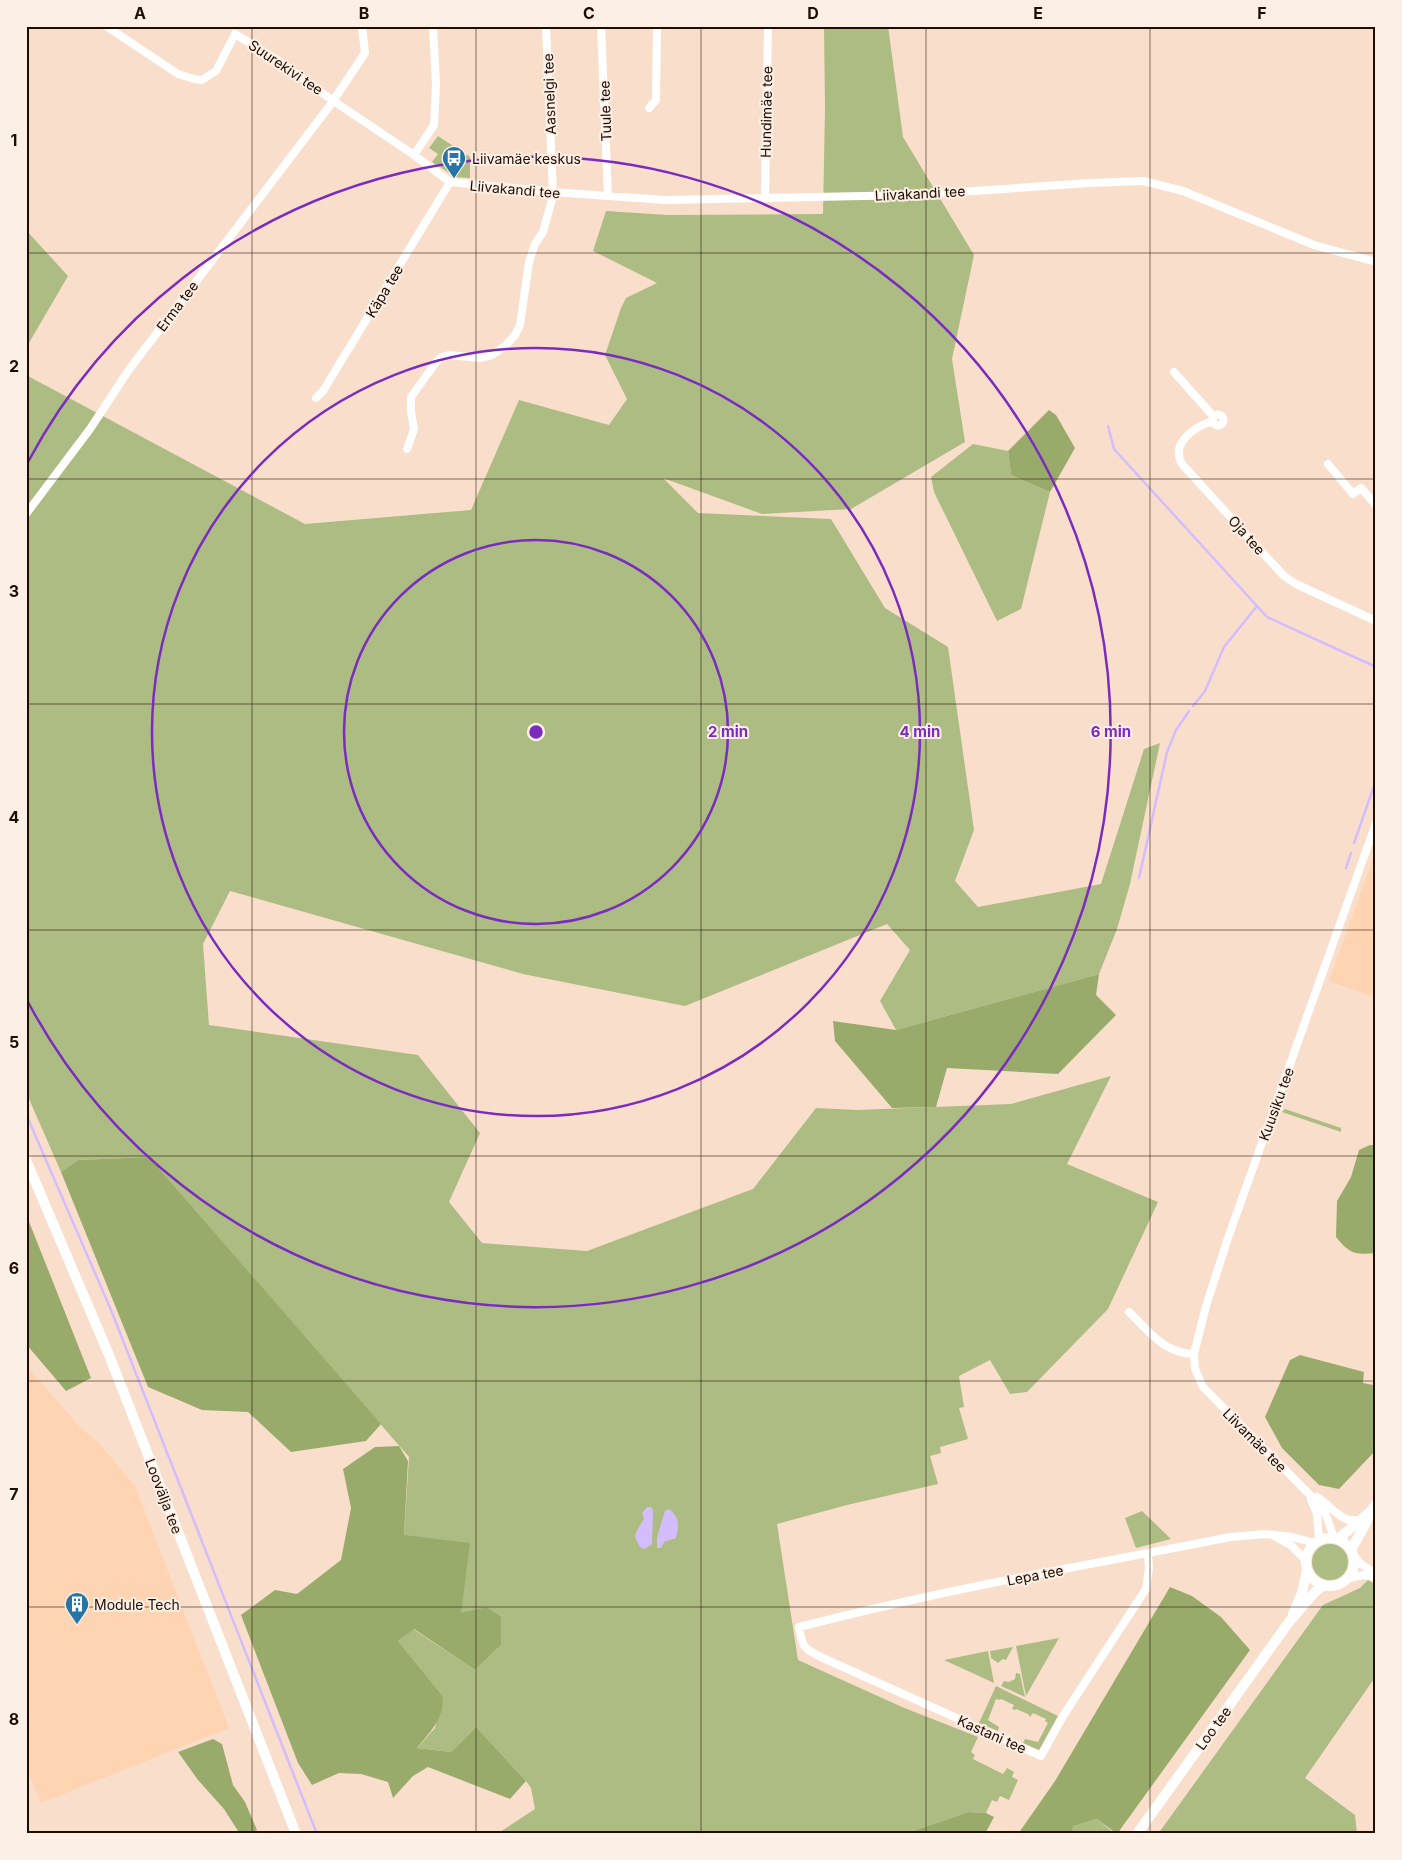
<svg xmlns="http://www.w3.org/2000/svg" width="1402" height="1860" viewBox="0 0 1402 1860" font-family="Inter,sans-serif">
	<style>
		.built { fill: #fed4b2 }
		.green { fill: #acbc82 }
		.forest { fill: #99ab6b }
		.water { fill: #d4bdfc }
		.lines { fill: none; stroke-linecap: round; stroke-linejoin: round }
		.stream { stroke: #d4bdfc; stroke-width: 2.5 }
		.minor { stroke: #fff; stroke-width: 8 }
		.tertiary { stroke: #fff; stroke-width: 10 }
		.grid { fill: none; stroke: #210c00; stroke-width: 1; stroke-opacity: 0.55 }
		.ring { fill: none; stroke: #7b2cbf; stroke-width: 2.5 }
		.labels { text-anchor: middle; dominant-baseline: central; stroke-width: 4; stroke-linejoin: round; paint-order: stroke }
		.street-label { font-size: 14px; fill: #210c00; stroke: #fcefe5 }
		.poi-label { font-size: 14px; fill: #210c00; stroke: #fcefe5; text-anchor: start }
		.centre { fill: #7b2cbf; stroke: #fcefe5; stroke-width: 2.5 }
		.ring-label { font-size: 15px; text-anchor: middle; font-weight: bold; fill: #7b2cbf; stroke: #fcefe5; stroke-width: 4; stroke-linejoin: round; paint-order: stroke }
		.neatline { fill: none; stroke: #210c00; stroke-width: 2 }
		.grid-label { font-size: 16px; text-anchor: middle; font-weight: bold; fill: #210c00 }
	</style>
	<rect width="100%" height="100%" fill="#f9dfcb"/>
	<path class="built" d="M1376 850V998L1329 981Z
		M26 1365 79 1426 99 1443 135 1486 229 1728 41 1803 26 1767Z"/>
	<path class="green" d="M824 26H888L903 137 974 255 952 359 965 442 851 509 762 514 663 478 698 513 831 519 885 608 948 647 974 830 955 881 978 907 1101 884 1144 749 1160 743 1130 884 1117 929 1099 974 896 1030 880 1001 910 950 887 924 685 1006 523 974 230 891 203 944 209 1025 418 1055 480 1133 449 1202 482 1243 587 1251 753 1189 816 1108 857 1110 1011 1104 1111 1076 1067 1164 1158 1202 1108 1309 1027 1392 1010 1394 990 1360 959 1376 964 1407 959 1408 968 1439 940 1447 941 1453 930 1456 938 1484 847 1505 777 1524 798 1660 902 1707 978 1737 971 1752 975 1755 973 1759 1003 1774 1007 1768 1014 1772 1012 1777 1018 1780 1009 1800 1000 1796 997 1802 992 1800 986 1813 969 1812 904 1834H497L535 1809 531 1788 526 1781 476 1727 451 1752 417 1748 435 1728 442 1695 398 1641 413 1629 475 1670 501 1645V1616L487 1607 461 1614 404 1535 409 1457 149 1157 78 1160 61 1172 26 1092V375L305 524 471 510 519 400 609 425 627 399 605 355 621 308 626 298 657 283 593 251 606 211 668 215 823 214 825 107Z
		M438 136 470 157V178L456 177 432 162 438 154 429 148Z
		M26 230 68 276 26 348Z
		M973 444 1008 451 1011 475 1050 492 1021 609 997 621 934 492 931 477Z
		M1285 1109 1341 1128V1132L1282 1112Z
		M1142 1511 1171 1539 1136 1548 1125 1518Z
		M1312 1562a18 18 0 1 1 36 0a18 18 0 1 1-36 0Z
		M1368 1580 1376 1585V1676L1305 1778 1355 1815 1357 1834H1158L1323 1605 1360 1588Z
		M1059 1638 1026 1696 1016 1646Z
		M1013 1647 1006 1660 1003 1659 998 1663 991 1658 990 1651Z
		M988 1651 994 1683 944 1660Z
		M1016 1673 1020 1674 1025 1697 1001 1686 1004 1681 1009 1682 1015 1679Z
		M996 1686 1058 1716 1039 1750 1023 1743 1025 1739 1038 1742 1048 1723 1045 1721 1046 1719 1033 1713 1030 1717 1028 1714 1016 1709 1015 1710 1012 1709 1014 1705 1001 1699 999 1700 996 1699 988 1720 999 1727 998 1731 979 1723Z
		M1097 1819 1115 1834H1071L1072 1826Z"/>
	<path class="forest" d="M1049 410 1056 415 1075 448 1050 492 1011 475 1008 451Z
		M1099 974 1096 995 1116 1015 1058 1074 947 1068 936 1107 892 1108 835 1041 833 1021 896 1030Z
		M1370 1145H1376V1253C1354 1255 1350 1254 1336 1237L1337 1201 1351 1177 1359 1150Z
		M149 1157 381 1424 366 1441 291 1452 248 1412 202 1410 148 1387 61 1172 78 1160Z
		M26 1214 91 1378 66 1391 26 1344Z
		M1300 1355 1364 1372 1363 1383 1373 1385 1376 1392V1450L1339 1489 1319 1485 1282 1448 1265 1417 1290 1360Z
		M399 1446 408 1461 404 1535 470 1543 461 1613 487 1607 501 1616V1645L475 1670 414 1629 398 1641 442 1695C446 1717 430 1732 417 1748L451 1752 476 1727 526 1781 510 1799 428 1767 413 1776 393 1798 388 1782 361 1774 339 1773 312 1785 298 1763 241 1615 275 1590 297 1594 341 1560 351 1508 343 1469 375 1447Z
		M1170 1587 1192 1596 1221 1617 1250 1650 1117 1834 1097 1819 1073 1826 1071 1834H1018L1055 1781Z
		M213 1739 222 1744 233 1785 245 1802 257 1830 248 1834H240L224 1809 198 1780 178 1752Z
		M969 1812 986 1813 994 1817 985 1834H904Z"/>
	<path class="water" d="M647 1507H651L653 1510 652 1544 645 1549 640 1547 635 1537 637 1530 644 1519 642 1513Z
		M669 1509C680 1518 679 1525 676 1538L664 1542 661 1548H657V1537L665 1511Z"/>
	<g class="lines">
		<path class="stream" d="M1108 426 1114 449 1267 617 1376 667
			M1193 706 1205 691 1224 647 1257 606
			M1354 843 1374 786
			M1346 868 1351 853
			M1139 878 1167 752 1176 730 1189 711
			M26 1114 111 1310 317 1834"/>
		<path class="minor" d="M106 26 178 74 194 79 202 80 216 71 235 34 276 59 332 100 414 155 450 182 553 192 665 200 915 195 1089 183 1143 181 1183 191 1314 245 1376 262
			M601 26 608 196
			M649 108 656 100 657 26
			M414 155 434 125 436 84 433 27
			M765 198 768 26
			M1174 372 1214 417
			M316 398 323 391 450 182
			M1212.5 420a5.5 5.5 0 1 1 11 0a5.5 5.5 0 1 1-11 0Z
			M1213 421C1195 426 1170 443 1182 464L1284 576 1296 584 1376 621
			M407 449 414 429 411 412V397L437 361 442 357 450 355 479 358 492 355 505 346 515 335 520 325 529 262 535 244 543 232 553 196 546 26
			M1328 464 1353 494 1361 488 1376 505
			M26 514 90 429 128 371 331 104 365 53 362 26
			M1129 1312C1150 1332 1163 1353 1194 1354
			M1317 1497C1331 1505 1340 1523 1358 1520
			M1311 1499 1317 1514 1319 1540
			M1274 1536 1292 1546 1306 1561
			M1334 1538 1326 1515 1319 1504 1203 1387 1195 1369 1194 1354 1206 1306 1228 1238 1376 823
			M1148 1553 1149 1568 1146 1589 1063 1716 1041 1756 823 1658C803 1648 803 1649 799 1627 839 1617 880 1607 921 1598 1023 1575 1127 1558 1230 1537L1265 1534 1292 1537 1315 1543
			M1354 1556 1361 1564 1376 1574
			M1349 1578 1363 1575 1376 1577"/>
		<path class="tertiary" d="M26 1160 109 1355 296 1834
			M1306 1562a24 24 0 1 1 48 0a24 24 0 1 1-48 0Z
			M1338 1539 1370 1512
			M1351 1550 1366 1523 1370 1512 1376 1504
			M1293 1614 1302 1593 1307 1570
			M1137 1834 1289 1622 1315 1592 1324 1585"/>
	</g>
	<path class="grid" d="M252 26V1834M476 26V1834M701 26V1834M926 26V1834M1150 26V1834M26 253H1376M26 479H1376M26 704H1376M26 930H1376M26 1156H1376M26 1381H1376M26 1607H1376"/>
	<g class="ring">
		<circle cx="536" cy="732" r="192"/>
		<circle cx="536" cy="732" r="384"/>
		<path d="M28 462A575 575 0 1 1 28 1002"/>
	</g>
	<defs>
		<g id="bus-pin" transform="scale(1.25)"><path d="M0 17L-7.5 6A9.5 9.5 0 1 1 7.5 6Z" fill="#2675a7" stroke="#fcefe5"/><path d="M-5-6H5V4H4V6H2V4H-2V6H-4V4H-5ZM-3.5-4V0h7V-4ZM-3.5 1.2v1.5H-2V1.2ZM2 1.2v1.5H3.5V1.2Z" fill="#fff"/></g>
		<g id="building-pin" transform="scale(1.25)"><path d="M0 17L-7.5 6A9.5 9.5 0 1 1 7.5 6Z" fill="#2675a7" stroke="#fcefe5"/><path d="M-4-6H4V6H1V3H-1V6H-4ZM-2.5-4.3h1.7v1.8h-1.7ZM.8-4.3h1.7v1.8H.8ZM-2.5-1h1.7V.8h-1.7ZM.8-1h1.7V.8H.8Z" fill="#fff"/></g>
	</defs>
	<g fill-rule="evenodd">
		<use href="#bus-pin" x="454" y="158"/>
		<use href="#building-pin" x="77" y="1604"/>
	</g>
	<g class="labels">
		<g class="street-label">
			<text transform="translate(286 67) rotate(34)">Suurekivi tee</text>
			<text transform="translate(549 94) rotate(-92)">Aasnelgi tee</text>
			<text transform="translate(605 111) rotate(-92)">Tuule tee</text>
			<text transform="translate(766 112) rotate(-89)">Hundimäe tee</text>
			<text transform="translate(515 189) rotate(5)">Liivakandi tee</text>
			<text transform="translate(920 193) rotate(-3)">Liivakandi tee</text>
			<text transform="translate(384 291) rotate(-59)">Käpa tee</text>
			<text transform="translate(177 306) rotate(-53)">Erma tee</text>
			<text transform="translate(1247 535) rotate(48)">Oja tee</text>
			<text transform="translate(1276 1104) rotate(-70)">Kuusiku tee</text>
			<text transform="translate(1255 1440) rotate(45)">Liivamäe tee</text>
			<text transform="translate(164 1496) rotate(69)">Loovälja tee</text>
			<text transform="translate(1035 1575) rotate(-11)">Lepa tee</text>
			<text transform="translate(1213 1728) rotate(-54)">Loo tee</text>
			<text transform="translate(992 1734) rotate(24)">Kastani tee</text>
		</g>
		<g class="poi-label">
			<text x="472" y="158">Liivamäe keskus</text>
			<text x="94" y="1604">Module Tech</text>
		</g>
	</g>
	<circle cx="536" cy="732" r="8" class="centre"/>
	<g class="ring-label">
		<text x="728" y="737">2 min</text>
		<text x="920" y="737">4 min</text>
		<text x="1111" y="737">6 min</text>
	</g>
	<rect width="1402" height="1860" fill="none" stroke="#fcefe5" stroke-width="55"/>
	<rect x="28" y="28" width="1346" height="1804" class="neatline"/>
	<g class="grid-label">
		<text x="140" y="19">A</text>
		<text x="364" y="19">B</text>
		<text x="589" y="19">C</text>
		<text x="813" y="19">D</text>
		<text x="1038" y="19">E</text>
		<text x="1262" y="19">F</text>
		<text x="14" y="146">1</text>
		<text x="14" y="372">2</text>
		<text x="14" y="597">3</text>
		<text x="14" y="823">4</text>
		<text x="14" y="1048">5</text>
		<text x="14" y="1274">6</text>
		<text x="14" y="1500">7</text>
		<text x="14" y="1725">8</text>
	</g>
</svg>
